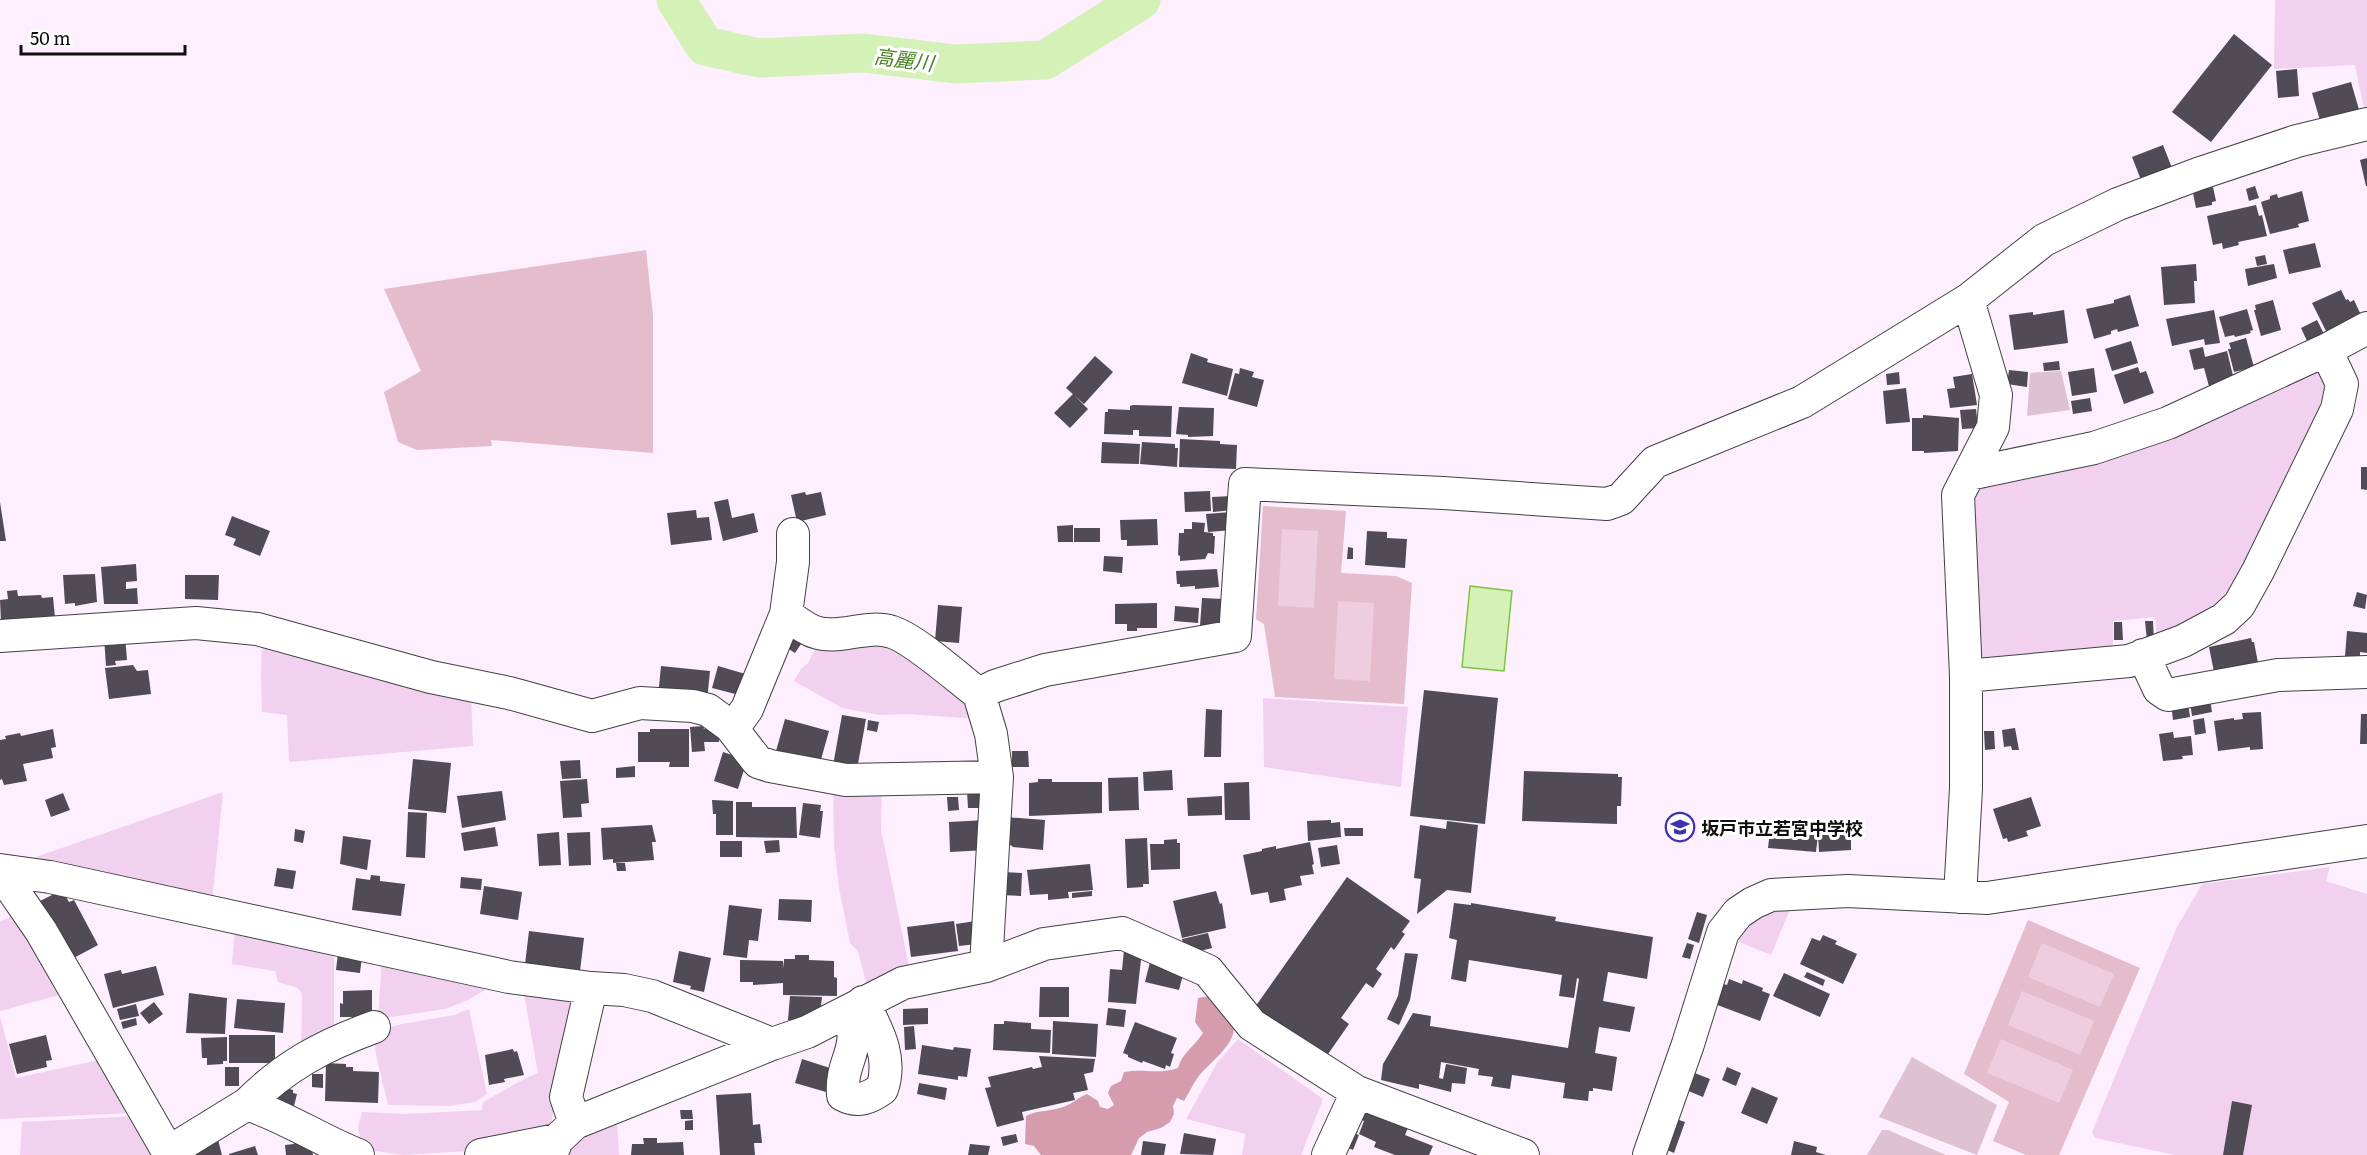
<svg xmlns="http://www.w3.org/2000/svg" width="2367" height="1155" viewBox="0 0 2367 1155" font-family="Literata,'Noto Sans JP',serif">
	<style>
		.farmland { fill: #f2d1f0 }
		.green { fill: #e5bccc }
		.forest { fill: #d59cae }
		.cemetery { fill: #dec2d1 }
		.pitch { fill: #edcdde }
		.water { fill: #d4f1b8; stroke: #7fc245; stroke-width: 1.5 }
		.lines { fill: none; stroke-linecap: round; stroke-linejoin: round }
		.river { stroke: #d4f1b8; stroke-width: 39 }
		.building { fill: #504b55 }
		.minor-casing { stroke: #414141; stroke-width: 34 }
		.minor { stroke: #fff; stroke-width: 32 }
		.labels { text-anchor: middle; dominant-baseline: central; stroke-width: 6; stroke-linejoin: round; paint-order: stroke }
		.poi-label { font-size: 18px; font-weight: bold; fill: #0e0e0e; stroke: #fff; text-anchor: start }
		.water-label { font-size: 20px; font-style: italic; fill: #49811f; stroke: #fff }
	</style>
	<rect width="100%" height="100%" fill="#fdeffe"/>
	<path class="farmland" d="M2275 0H2367V113L2365 114 2355 65 2274 69Z
		M2320 363 2332 393 2231 602 2157 640 2155 617 2113 621V650L1972 664 1966 516 1976 482Z
		M876 633 964 692 979 719 906 714 880 715 842 708 794 681 801 669 808 663 814 651V639Z
		M262 636 471 691 473 746 289 762 287 715 262 712 261 676Z
		M1263 698 1408 707 1401 787 1264 767Z
		M833 785H882L881 829 910 972 873 990 866 982 858 951 850 943 839 888 834 845Z
		M223 792 212 903 35 867 33 858Z
		M2330 867 2326 881 2367 894V1155H2175L2095 1138 2092 1132 2177 927 2202 884Z
		M1791 907 1771 955 1732 939 1743 926 1768 910Z
		M12 916 45 962 63 994 0 1011V922Z
		M235 926 334 946V1034L301 1050 302 994 298 988 278 982 275 971 232 964Z
		M382 957 495 984 468 1000 445 1009 378 1019Z
		M523 988 578 1002 549 1132 484 1150 403 1155 362 1149 358 1127 362 1112 406 1114 482 1110 483 1102 526 1078 538 1073Z
		M469 1009 487 1094 475 1102 449 1106 388 1105 377 1060 373 1032 402 1024 454 1015Z
		M0 1016 16 1078 99 1060 131 1113 0 1119Z
		M1238 1039 1323 1099 1301 1155H1242L1245 1134 1186 1119 1217 1063Z
		M136 1116 153 1155H20L22 1122Z
		M617 1121 619 1155H568L569 1145 582 1137Z"/>
	<path class="green" d="M646 250 653 315V453L491 440 492 446 417 450 398 442 384 392 421 371 384 289Z
		M1263 506 1346 511 1341 573 1396 576 1412 583 1404 704 1275 697 1264 624 1256 619Z
		M2028 920 2140 968 2059 1155H2026L1993 1141 2009 1102 1964 1074Z"/>
	<path class="forest" d="M1209 996C1215 1002 1225 1008 1230 1015 1246 1039 1210 1061 1198 1077 1193 1084 1189 1093 1184 1101L1177 1098 1173 1106 1174 1114 1170 1122 1161 1128 1147 1132 1139 1138 1131 1155H1041L1034 1146 1025 1144 1026 1116C1039 1109 1056 1112 1070 1104 1076 1101 1079 1097 1087 1094L1098 1101 1100 1107 1108 1109 1114 1105 1108 1093 1111 1086 1121 1081 1124 1072C1145 1068 1156 1075 1178 1068 1182 1053 1195 1046 1203 1033L1195 1022 1198 998Z"/>
	<path class="cemetery" d="M2061 371 2070 410 2027 416 2030 373Z
		M1912 1057 1997 1105 1977 1155 1879 1117Z
		M1882 1130H1888L1946 1155H1867Z"/>
	<path class="pitch" d="M1282 529 1318 531 1314 608 1278 606Z
		M1338 601 1374 603 1370 681 1334 679Z
		M2042 943 2114 974 2100 1007 2028 977Z
		M2022 991 2094 1021 2080 1055 2008 1025Z
		M2001 1039 2073 1070 2059 1103 1987 1073Z"/>
	<path class="water" d="M1470 586 1512 591 1504 671 1462 667Z"/>
	<g class="lines">
		<path class="river" d="M676 0 705 46 759 58 864 53 955 64 1045 60 1141 0"/>
	</g>
	<path class="building" d="M2234 34 2272 65 2211 142 2172 112Z
		M2297 69 2299 96 2278 98 2276 71Z
		M2351 82 2360 113 2321 124 2312 93Z
		M2163 145 2172 168 2141 180 2132 157Z
		M2367 158V186H2366L2360 160Z
		M2208 185 2209 188 2213 187 2216 201 2212 202V205L2196 208 2192 188Z
		M2255 186 2259 198 2249 201 2246 189Z
		M2302 191 2309 221 2298 224 2299 227 2270 234 2261 202 2270 199V196L2277 194 2278 198Z
		M2256 205 2259 216 2262 215 2267 236 2238 242 2239 245 2223 249 2222 243 2213 245 2207 216Z
		M2315 243 2321 267 2289 274 2283 250Z
		M2265 255 2267 264 2257 266 2255 257Z
		M2196 264 2197 281H2194L2195 303 2164 305 2161 267Z
		M2274 264 2277 278 2248 286 2245 269Z
		M2341 290 2346 300 2348 299 2350 302 2354 300 2361 315 2326 331 2312 303Z
		M2130 295 2139 326 2118 332 2117 329 2111 331V334L2094 339 2086 309 2114 303V300Z
		M2273 300 2281 330 2261 336 2254 310H2256L2255 305Z
		M2247 309 2253 330 2250 331 2251 333 2235 337 2234 335 2225 337 2219 317Z
		M2064 310 2068 343 2014 350 2009 315 2033 312V315Z
		M2214 310 2220 343 2205 345 2204 339 2172 346 2166 319Z
		M2317 320 2325 336 2308 343 2301 328Z
		M2246 338 2254 367 2234 372 2228 349H2231L2229 343Z
		M2131 341 2138 363 2112 371 2105 349Z
		M2203 347 2205 357 2227 351 2235 384 2210 390 2204 368 2194 370 2189 350Z
		M1191 353 1208 359 1207 362 1233 369 1227 396 1182 383Z
		M1095 356 1113 372 1084 404 1066 388Z
		M2059 361 2060 370 2044 371 2043 363Z
		M2138 367 2140 373 2146 371 2154 393 2124 404 2114 375Z
		M1240 368 1254 372 1252 377 1264 380 1257 407 1228 399 1235 373 1239 374Z
		M2094 368 2097 392 2072 396 2068 372Z
		M2009 370 2028 372 2027 387 2007 384Z
		M1899 372 1900 384 1887 385 1886 374Z
		M1972 374 1977 405 1950 408 1947 389 1955 388 1953 377Z
		M1906 388 1910 422 1886 424 1883 391Z
		M1073 394 1088 409 1070 428 1054 413Z
		M2090 398 2092 411 2073 414 2071 401Z
		M1133 405 1172 406 1171 437 1139 436V430H1133V435L1104 434 1105 412H1108V409L1130 410V406Z
		M1179 407 1214 408 1213 436 1188 437V435L1176 434Z
		M1976 409 1978 428 1962 429 1960 410Z
		M1923 415 1959 418 1958 451 1924 453V451H1912V418H1923Z
		M1180 439 1220 441V444L1237 445 1236 469 1179 467Z
		M1102 442 1140 444 1139 464 1101 463Z
		M1142 442 1175 444V448H1178L1177 467 1140 464Z
		M2361 467H2367V490L2361 489Z
		M1210 491 1211 511 1185 512 1184 492Z
		M805 492 806 495 821 492 826 515 797 522 791 495Z
		M1232 496 1233 510 1213 512 1212 497Z
		M728 499 732 518 754 513 758 532 723 541 714 502Z
		M0 502 6 541H0Z
		M696 510 697 518 709 517 712 540 671 545 667 513Z
		M1231 512 1233 530 1208 532 1206 514Z
		M232 516 270 531 260 556 233 545 236 539 225 535Z
		M1157 519 1158 545 1127 546V540H1121L1120 520Z
		M1192 522 1205 523 1204 532 1213 533V536H1215L1214 554 1208 553 1205 559 1180 561V556L1178 555 1179 533H1184V529H1192Z
		M1073 525V542H1058L1057 526Z
		M1074 528H1100V542H1074Z
		M1367 531 1387 532V538L1407 539 1405 568 1365 565Z
		M1348 547 1353 548V559H1347Z
		M1104 556 1123 557 1122 573 1103 571Z
		M136 564 137 581 126 582V589L137 588 138 604H104L101 567Z
		M1217 569 1219 587 1195 589V586L1180 587V584H1177L1176 571Z
		M95 574 97 602 75 606V603L65 604 63 575Z
		M185 575H219L218 600 185 599Z
		M17 590 18 596 41 595 42 598 53 597 55 618 1 622 0 600 8 599 7 591Z
		M2357 592 2367 595 2365 609 2353 606Z
		M1202 598 1224 599 1222 627 1200 626Z
		M1157 603V628H1137V631H1127V624H1115V604Z
		M938 605 962 607 959 643 935 641Z
		M1175 606 1199 608 1198 623 1174 621Z
		M2145 621H2153L2154 641H2147Z
		M2114 622H2122L2123 640H2114Z
		M793 627 807 635 795 653 781 644Z
		M2347 631 2367 633V653L2360 652V657L2345 656Z
		M125 636 127 660 115 661 116 665 106 666 104 637Z
		M2251 638 2252 642H2254L2259 668 2214 672 2209 647Z
		M133 665 137 671 148 670 151 694 109 699 105 668Z
		M661 666 710 671 707 701 658 697Z
		M718 666 749 675 743 696 712 688Z
		M1424 690 1498 698 1485 824 1410 816Z
		M2210 699 2212 712 2192 716 2190 702Z
		M2188 702 2190 717 2173 720 2171 704Z
		M1206 709 1222 710 1221 757H1204Z
		M2261 712 2263 749 2250 750V747L2218 751 2214 721 2234 718V720L2243 719 2242 713Z
		M2361 714H2367V744H2360Z
		M842 715 866 719 856 775 832 771Z
		M2204 718 2206 733 2195 735 2193 720Z
		M785 719 829 731 820 763 776 751Z
		M868 720 879 722 877 732 867 730Z
		M703 726 704 729 719 728V742H704L705 751 692 752 690 727Z
		M2015 728 2019 750H2012L2011 746 2004 747 2002 730Z
		M53 729 56 747 51 748 53 758 23 764 27 781 4 785 2 779 0 780V740L6 739 5 736 20 733 21 736Z
		M650 729H689V767H669L670 762H638V732H650Z
		M1984 731H1994L1995 749 1985 750Z
		M2173 732 2174 738 2191 736 2193 755 2182 756 2183 759 2163 761 2159 734Z
		M1012 751H1028L1029 767H1012Z
		M723 752 747 760 738 789 714 781Z
		M413 759 451 763 446 813 408 809Z
		M580 760 581 778 562 779 560 761Z
		M635 766V777L616 778V768Z
		M1172 770 1173 790 1144 791 1143 772Z
		M1524 771 1618 774V777H1622L1621 806H1617V824L1522 821Z
		M1138 777 1139 810 1109 811 1108 778Z
		M587 779 589 803 581 804 582 817 563 818 560 781Z
		M1038 779H1052V782H1102V813L1029 816V783L1038 782Z
		M1249 782 1250 820H1225L1224 783Z
		M983 790 984 808H968L967 791Z
		M502 791 506 820 462 828 457 796Z
		M63 793 70 810 51 817 45 800Z
		M1222 796V815L1188 816 1187 798Z
		M947 797H958L959 810 948 811Z
		M2031 797 2041 826 2026 831 2028 836 2008 842 2007 838 2003 839 1993 809Z
		M712 800 733 801V835H716V814H713Z
		M736 802H752V807H796L797 838 736 837Z
		M803 803 821 805 820 811H823L820 838 799 835Z
		M408 812 427 813 425 858 406 857Z
		M1006 817 1045 820 1043 850 1013 847 1004 840Z
		M986 820 987 850 950 852 949 822Z
		M1331 820V823L1340 822 1341 837 1308 841 1307 821Z
		M1447 821 1478 825 1471 893 1447 890 1417 914 1421 879 1414 878 1420 825 1446 829Z
		M652 825 656 842H652L654 860 613 863V859L603 860 601 828Z
		M495 827 498 846 464 851 461 833Z
		M1344 828H1363V836H1345Z
		M295 829 305 831 303 843 294 841Z
		M1770 831 1818 835 1816 852 1768 848Z
		M559 832 561 865 539 866 537 834Z
		M590 832 591 865 569 866 567 833Z
		M1851 833V850L1819 852 1818 835Z
		M343 836 371 840 367 870 340 864Z
		M1147 838 1149 884H1143V887L1127 888 1125 839Z
		M1177 839V843H1180V869L1151 870 1150 844H1164V840Z
		M779 840 780 852 766 853 764 841Z
		M720 841H742V857H720Z
		M1310 842 1314 864 1312 865 1314 874 1300 876 1302 885 1284 889 1286 900 1270 903 1268 892 1251 895 1243 855 1262 851V849L1276 846V849Z
		M1337 845 1340 864 1321 867 1318 848Z
		M616 863H625L626 871H617Z
		M1090 864 1093 890 1068 892 1069 898 1048 900V894L1030 895 1027 870Z
		M277 868 296 871 293 889 274 886Z
		M1002 872 1022 873 1021 896 1001 895Z
		M371 875 380 876V881L405 884 401 916 352 910 356 878 370 880Z
		M461 877 482 879 481 890 460 888Z
		M1347 877 1410 921 1402 932 1405 934 1394 950 1391 947 1376 969 1382 974 1373 988 1366 983 1341 1018 1349 1024 1326 1057 1255 1007Z
		M484 886 522 892 518 920 480 914Z
		M62 890 69 902 74 900 98 945 70 960 38 902Z
		M1092 891V896L1072 898V893Z
		M1216 891 1220 904 1222 903 1226 928 1182 938 1173 901Z
		M779 899 812 900 811 922 778 920Z
		M1454 903 1471 905V903L1556 917 1555 921 1653 937 1647 979 1608 972 1603 1001 1635 1007 1630 1032 1599 1027 1595 1053 1617 1057 1612 1091 1593 1088V1091H1589L1588 1101 1563 1098 1565 1083 1512 1075 1510 1089 1491 1086 1493 1077 1478 1075 1479 1069 1441 1062 1439 1078 1443 1079 1446 1064 1467 1068 1465 1084 1452 1083 1451 1092 1419 1084V1089L1381 1080 1383 1064 1413 1013 1431 1016 1430 1026 1568 1048 1579 979 1577 978 1574 998 1559 996 1562 975 1469 960 1466 982 1451 979 1457 940 1449 938Z
		M729 905 762 909 758 941 749 940 747 958 723 955Z
		M1697 912 1707 915 1699 943 1688 939Z
		M982 920 985 943 959 946 956 924Z
		M954 921 958 951 911 957 907 927Z
		M529 931 584 938 580 971 525 964Z
		M1208 933 1212 948 1188 954 1185 951 1182 939Z
		M1823 935 1837 941 1835 944 1857 954 1843 984 1800 964 1812 938 1820 941Z
		M1687 943 1694 945 1690 959 1682 957Z
		M1124 950 1142 951 1136 1004 1108 1002 1110 969 1122 970Z
		M679 951 711 958 704 992 690 989 691 986 673 982Z
		M338 953 362 956 360 973 336 970Z
		M1405 953 1418 954 1410 1000 1399 1025 1387 1019 1398 996Z
		M795 955H809V960L834 961V977L837 978V996L783 995V983L753 985V982H740V960L783 961 784 968V959H795Z
		M1150 962 1184 971 1179 990 1145 982Z
		M156 966 164 995 113 1008 104 974 121 970 122 974Z
		M1807 972 1825 980 1823 986 1804 977Z
		M1784 973 1830 994 1820 1017 1773 996Z
		M1729 979 1742 984 1743 980 1763 988 1762 991 1770 994 1760 1021 1712 1003 1720 983 1727 985Z
		M1040 987H1069V1017H1039Z
		M372 990V1017H340V1003L343 1004V991Z
		M189 993 227 998 225 1034 186 1033Z
		M790 996 822 997 820 1015 807 1022 788 1020Z
		M237 999 285 1003 283 1033 234 1028Z
		M154 1002 163 1014 149 1024 140 1013Z
		M136 1004 139 1016 120 1020 117 1009Z
		M928 1008V1024L903 1025V1009Z
		M1108 1008 1126 1010 1124 1027 1106 1025Z
		M136 1018 137 1025 123 1029 121 1022Z
		M1004 1021 1031 1023V1029L1051 1030 1050 1053 993 1050 994 1024H1004Z
		M1053 1021 1098 1024 1096 1057 1052 1054Z
		M1135 1022 1177 1038 1171 1053 1174 1054 1170 1067 1166 1065 1165 1069 1143 1061 1142 1063 1128 1057V1055L1123 1053Z
		M914 1026 916 1049 905 1050 904 1027Z
		M46 1035 52 1060 46 1061 47 1067 17 1074 9 1044Z
		M229 1035H275V1063H229Z
		M227 1037V1061H223V1064L207 1065V1058H202L201 1038Z
		M922 1045 953 1050 954 1047 971 1049 967 1077 958 1076V1080L918 1074Z
		M513 1049 514 1052 517 1051 524 1075 504 1079 505 1082 489 1085 485 1055Z
		M1039 1056 1095 1059 1093 1072 1084 1074 1088 1090 1073 1093 1075 1100 1022 1112 1024 1120 997 1127 985 1088 991 1087 988 1077 1032 1067 1033 1069 1042 1067Z
		M802 1059 833 1069 826 1092 795 1083Z
		M326 1063 346 1064V1067H353V1071L379 1072 378 1103 325 1101Z
		M225 1067H239V1086H225Z
		M1727 1067 1741 1073 1736 1086 1722 1080Z
		M1692 1072 1710 1079 1703 1097 1686 1090Z
		M312 1074H323V1088L312 1087Z
		M919 1083 947 1088 945 1100 917 1094Z
		M274 1085 293 1090V1093L297 1094 293 1110 270 1104Z
		M1752 1087 1778 1098 1767 1124 1741 1113Z
		M751 1093 753 1125 760 1124 762 1143H754L755 1155H720L716 1095Z
		M2232 1101 2252 1105 2243 1155H2223Z
		M1366 1106 1412 1118 1405 1135 1433 1146 1429 1155H1395L1374 1147 1376 1142 1359 1134 1364 1121 1360 1119Z
		M680 1110H692L693 1119H681Z
		M1676 1119 1685 1122 1674 1153 1665 1149Z
		M693 1120V1130H685V1121Z
		M1349 1128 1358 1131 1356 1134 1359 1135 1353 1150 1342 1145Z
		M1184 1133 1216 1139 1213 1155 1180 1154Z
		M1016 1134 1018 1142 1003 1146 1001 1137Z
		M217 1136 222 1155H192Z
		M643 1138H657V1143L683 1142 684 1155H631L632 1144H644Z
		M294 1140 310 1141 313 1155H286L285 1145 294 1144Z
		M1143 1141 1166 1144 1164 1155H1141Z
		M1794 1141 1817 1147 1816 1152 1826 1155H1791Z
		M970 1144 990 1146 988 1155H968Z
		M255 1146 258 1155H229V1154Z"/>
	<g class="lines">
		<g class="minor-casing">
			<path id="minor" d="M1969 474 2094 448 2168 423 2326 350 2367 328
				M786 614C796 621 806 630 818 633 843 639 867 624 892 632 913 638 959 679 979 694
				M0 636 196 623 257 629 431 677 509 693 592 716 640 703 693 706 708 710 730 726 758 762 770 766 846 780 997 777
				M2143 655 2159 689 2168 695 2278 675 2367 672
				M1966 676 2129 661 2183 641 2224 619 2239 605 2258 571 2337 409 2342 384 2326 350
				M730 726 739 720 747 709 786 614 793 562V534
				M0 870 50 877 509 977 591 988 624 990 652 996 772 1044
				M0 878 12 889 41 931 170 1155
				M1960 897 1966 788V676L1958 495 1993 427 1996 395 1968 300
				M986 966 997 777 991 734 979 694 995 686 1045 670 1235 636 1245 484 1443 493 1607 504 1621 499 1655 462 1802 402 1968 300 2044 240 2118 204 2198 174 2297 141 2367 124
				M848 1012C864 1049 840 1059 843 1095 858 1103 869 1098 882 1089 893 1057 877 1030 863 1002
				M247 1104C285 1066 322 1046 374 1027
				M575 1123 566 1097 591 988
				M169 1152 247 1104C286 1117 320 1140 358 1155
				M481 1155 557 1140
				M551 1155 557 1140 575 1123 772 1044 807 1032 903 983 986 966 1044 944 1122 933 1208 971 1252 1025 1357 1092 1523 1155
				M1328 1155 1357 1092
				M1649 1155 1688 1044 1723 932 1738 913 1753 903 1771 895 1848 891 1987 898 2367 841"/>
		</g>
		<use href="#minor" class="minor"/>
	</g>
	<defs>
		<g id="school-ring" transform="scale(1.5)"><circle r="9.5" fill="#fff" stroke="#3d31b2" stroke-width="1.5"/><path d="M0-5L7-2L0 1L-7-2ZM-4 1L0 2.5L4 1V4Q0 6-4 4Z" fill="#3d31b2"/></g>
	</defs>
	<g fill-rule="evenodd">
		<use href="#school-ring" x="1680" y="827"/>
	</g>
	<g class="labels">
		<g class="poi-label">
			<text x="1701" y="827">坂戸市立若宮中学校</text>
		</g>
		<g class="water-label">
			<text transform="translate(904 58) rotate(7)">高麗川</text>
		</g>
	</g>
	<path d="M21 45v9h164v-9" fill="none" stroke="#0e0e0e" stroke-width="3"/>
	<text x="30" y="45" font-size="18" fill="#0e0e0e" stroke="#ffffff" stroke-width="4.5" paint-order="stroke">50 m</text>
</svg>
